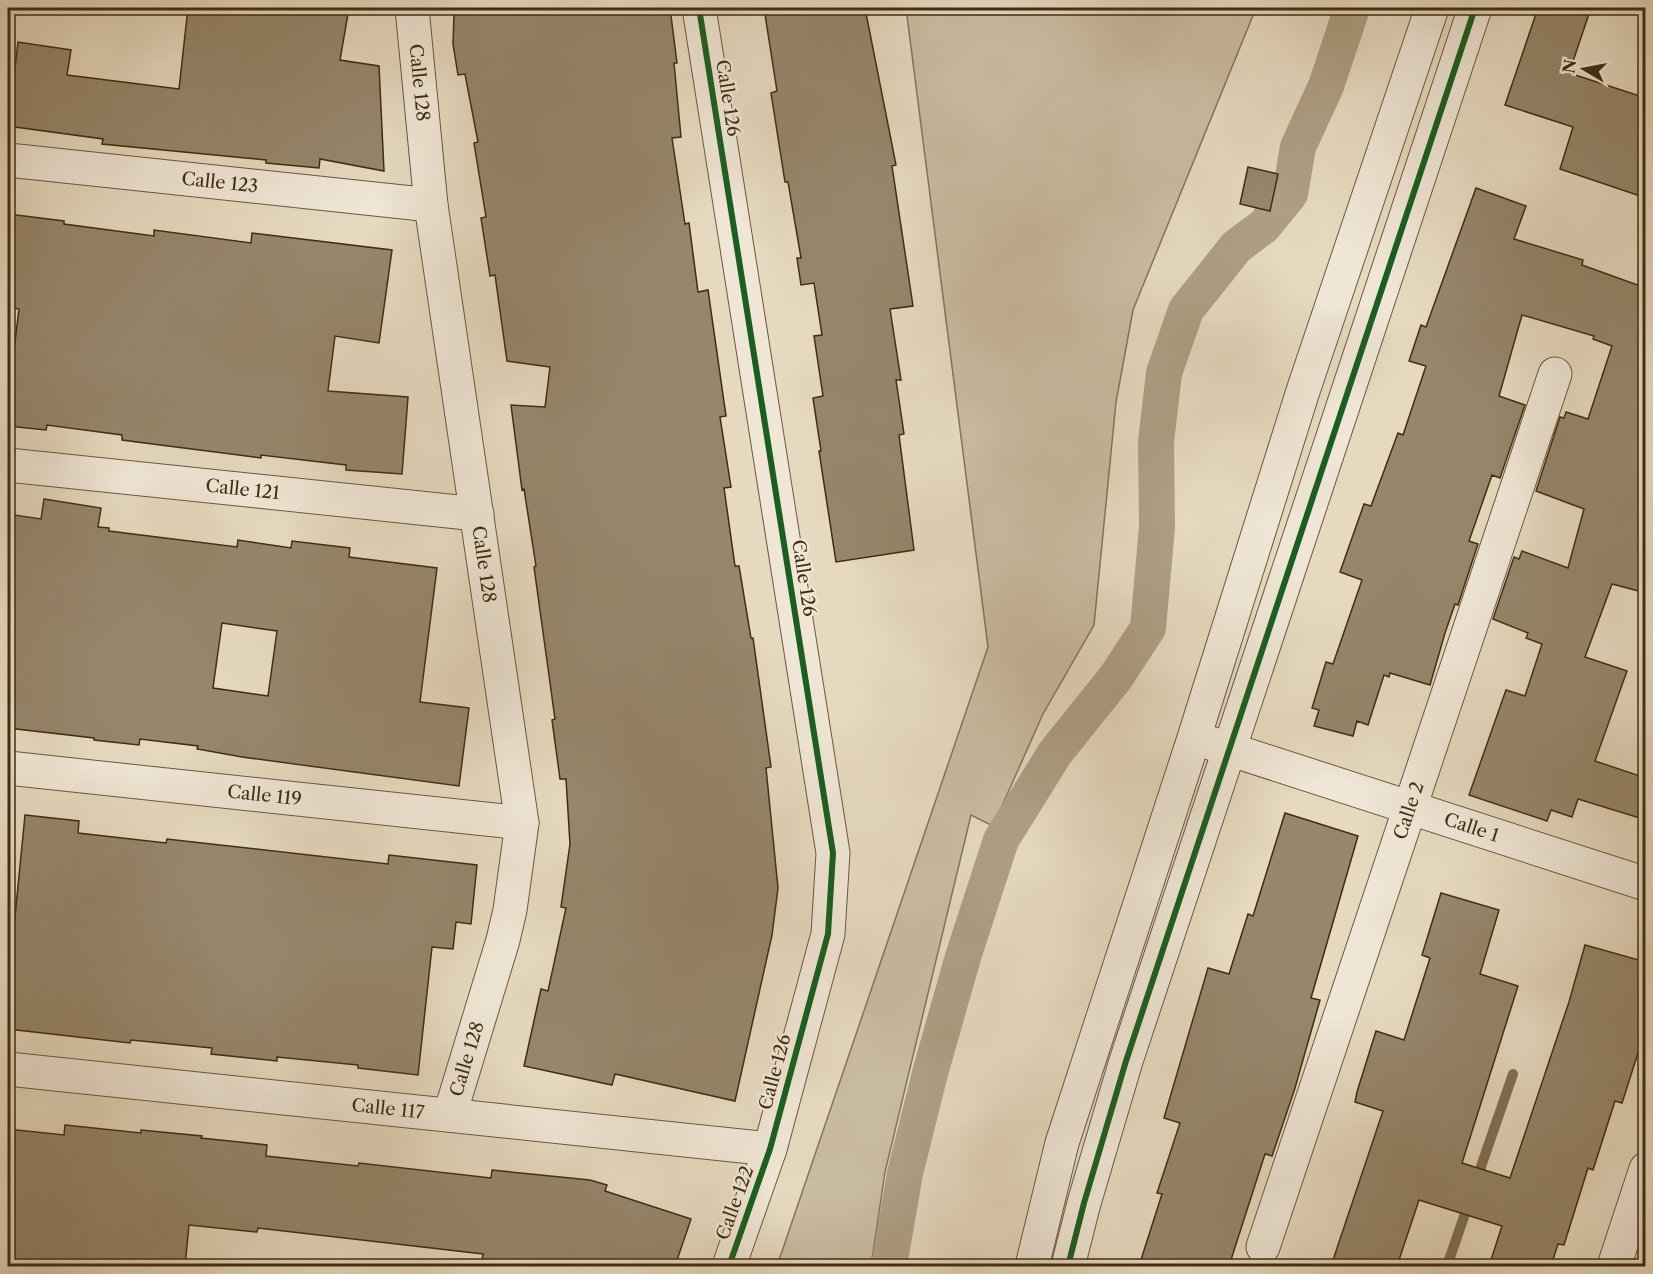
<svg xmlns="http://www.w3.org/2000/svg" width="1653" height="1274" viewBox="0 0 1653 1274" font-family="'Libre Caslon Text',serif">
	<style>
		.green { fill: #cabca1; stroke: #857459; stroke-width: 1.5 }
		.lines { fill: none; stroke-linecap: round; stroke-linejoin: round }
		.stream { stroke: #827156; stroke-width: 10 }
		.canal { stroke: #ae9f84; stroke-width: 36 }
		.building { fill: #96866b; stroke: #402d11; stroke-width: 1.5; fill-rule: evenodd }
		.minor-casing { stroke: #6a583c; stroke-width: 35 }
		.minor { stroke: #efe6d5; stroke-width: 33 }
		.cycleway-casing { stroke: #efe6d5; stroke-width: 10 }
		.cycleway { stroke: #1b5e20; stroke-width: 6 }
		.labels { text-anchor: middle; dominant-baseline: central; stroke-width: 4.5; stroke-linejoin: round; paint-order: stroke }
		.street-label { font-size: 18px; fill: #402d11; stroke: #efe6d5 }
	</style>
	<rect width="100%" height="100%" fill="#e6d9bf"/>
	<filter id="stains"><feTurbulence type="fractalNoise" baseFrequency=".00333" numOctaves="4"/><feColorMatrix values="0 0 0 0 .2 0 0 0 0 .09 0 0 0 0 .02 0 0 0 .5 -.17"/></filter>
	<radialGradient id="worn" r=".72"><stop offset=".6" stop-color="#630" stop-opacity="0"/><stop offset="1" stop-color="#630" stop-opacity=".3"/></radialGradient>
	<path class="green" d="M906 8H1256L1133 310 1116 402 1094 625 1043 714 993 826 971 815 885 1172 871 1266H777L988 647Z"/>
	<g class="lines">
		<path class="stream" d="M1476 1181 1513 1074
			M1447 1266 1469 1202"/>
		<path class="canal" d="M889 1266 905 1173 930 1073 963 957 1001 840 1055 753 1116 677 1148 628 1157 527 1156 442 1164 373 1186 310 1236 247 1264 226 1290 194 1298 147 1326 86 1352 8"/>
	</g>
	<path class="building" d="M188 8H349L340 60 379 66 384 171 320 159 319 168 266 163V160L102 144 103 139 8 126 18 42 71 50 67 75 179 89Z
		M494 8H670L677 63H674L681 137 672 138 685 224 689 223 698 292 708 290 726 416 720 417 731 487 724 488 735 566H739L751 638H753L771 767 766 768 778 888 772 935 735 1101 615 1074 612 1085 524 1066 541 989 548 991 566 908 561 907 570 844 566 779H560L552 720 555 719 534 567 536 566 524 489 522 490 511 405 545 407 550 367 507 361 495 275 490 276 481 218 486 217 474 143 478 142 465 74 458 75 453 44 454 15Z
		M764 8H865L896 165 892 166 913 306 890 309 901 380H896L904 434 899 435 914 550 836 562 819 451H821L813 398 823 396 814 336 822 335 814 283 801 285 797 258H801L788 182H785L771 93 777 91Z
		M1538 8H1591L1569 73 1646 98V198L1560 169 1573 127 1505 105Z
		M1248 167 1278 174 1270 211 1240 204Z
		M1476 188 1526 206 1514 239 1583 260 1582 265 1646 288V593L1612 584 1585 657 1627 671 1595 761 1646 778V820L1578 799 1572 817 1551 810 1547 821 1469 795 1506 690 1525 696 1542 644 1526 638 1528 633 1493 619 1514 557 1519 559 1522 551 1568 568 1584 509 1536 491 1560 417 1564 418 1566 412 1588 419 1612 346 1593 339 1594 336 1522 315 1499 396 1525 405 1500 478 1492 475 1469 541 1478 544 1458 605 1455 604 1445 633 1430 685 1390 673 1389 677 1384 675 1368 725 1357 721 1353 736 1314 726 1319 710 1312 708 1326 662 1333 664 1362 580 1340 572 1364 504 1371 506 1398 433 1403 435 1426 366 1409 361 1421 325 1426 327Z
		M8 214 64 221V224L154 236V230L251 243 252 233 392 250 379 343 335 336 328 391 408 397 402 474 346 470V465L261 455V458L122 440V435L47 425 46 430 8 426V382H10L19 309 8 307Z
		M44 499 101 508 98 527 109 528V531L237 547 238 540 291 548 292 541 350 548 349 557 437 568 420 702 469 708 459 786 242 757 197 749 198 746 140 739 139 745 94 740V738L8 728V514L41 519ZM222 623 277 631 268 696 213 688Z
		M1285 813 1358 836 1311 998 1320 1000 1295 1088 1272 1156 1265 1154 1229 1266H1139L1162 1194 1157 1193 1180 1123 1164 1118 1208 968 1229 974 1248 914 1253 916Z
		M25 815 79 821 78 833 166 843 167 839 388 864 389 855 477 865 471 924 456 922 453 949 432 947 418 1075 358 1068V1065L277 1057V1061L211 1054 212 1048 131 1040 130 1043 8 1029V988Z
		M1441 893 1499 910 1480 974 1518 986 1462 1163 1510 1178 1569 1002 1585 945 1646 962V1028L1622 1103 1615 1101 1593 1170 1588 1168 1564 1245 1558 1244 1551 1266H1489L1502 1226 1419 1200 1397 1266H1331L1383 1111 1355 1102 1357 1092 1376 1031 1404 1040 1430 958 1422 955Z
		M65 1125 141 1133V1130L202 1136 201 1138 267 1145 266 1156 358 1166 359 1163 491 1178 492 1170 590 1180 607 1185 605 1191 691 1219 675 1266H481L483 1254 258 1228 257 1232 189 1225 185 1266H8V1129L64 1135Z"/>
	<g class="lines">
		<g class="minor-casing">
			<g id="minor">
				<path id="s1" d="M412 8 431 205 522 823 510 910 503 940 450 1114"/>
				<path d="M699 8 833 853 828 934 770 1149 729 1266"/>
				<path id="s2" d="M8 160 431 205"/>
				<path id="s3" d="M8 465 477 514"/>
				<path id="s4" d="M1207 742 1646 884"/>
				<path id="s5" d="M8 768 522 823"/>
				<path id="s6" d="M8 1069 770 1149"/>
				<path id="s7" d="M1263 1247 1555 374"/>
				<path d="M1032 1266 1062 1143 1194 738 1303 391 1432 8"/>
				<path d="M1068 1266 1084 1203 1126 1061 1475 8"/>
				<path d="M1614 1266 1646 1169"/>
			</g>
		</g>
		<use href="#minor" class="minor"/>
		<g class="cycleway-casing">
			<path id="cycleway" d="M699 8 833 853 828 934 770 1149 729 1266
				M1068 1266 1084 1203 1126 1061 1475 8"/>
		</g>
		<use href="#cycleway" class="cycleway"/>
	</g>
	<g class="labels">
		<g class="street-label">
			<text stroke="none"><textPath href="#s1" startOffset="75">Calle 128</textPath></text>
			<text transform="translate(728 98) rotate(81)">Calle 126</text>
			<text stroke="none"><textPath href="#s2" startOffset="213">Calle 123</textPath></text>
			<text stroke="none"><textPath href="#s3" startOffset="236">Calle 121</textPath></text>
			<text stroke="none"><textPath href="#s1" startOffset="561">Calle 128</textPath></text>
			<text transform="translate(804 578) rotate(81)">Calle 126</text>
			<text stroke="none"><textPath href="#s5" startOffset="258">Calle 119</textPath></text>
			<text stroke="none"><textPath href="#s7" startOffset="460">Calle 2</textPath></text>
			<text stroke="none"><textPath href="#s4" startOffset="278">Calle 1</textPath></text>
			<text transform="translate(467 1059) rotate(-73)">Calle 128</text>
			<text transform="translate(775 1072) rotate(-75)">Calle 126</text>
			<text stroke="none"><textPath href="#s6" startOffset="382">Calle 117</textPath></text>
			<text transform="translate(735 1203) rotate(-70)">Calle 122</text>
		</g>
	</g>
	<rect width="1653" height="1274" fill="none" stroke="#e6d9bf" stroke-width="30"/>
	<rect x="9" y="9" width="1635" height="1256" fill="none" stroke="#402d11" stroke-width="3"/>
	<rect x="15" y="15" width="1623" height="1244" fill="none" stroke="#402d11" stroke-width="1.5"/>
	<g transform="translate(1584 69) rotate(280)" stroke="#efe6d5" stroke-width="4.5" paint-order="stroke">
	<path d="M0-4.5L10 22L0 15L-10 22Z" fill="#402d11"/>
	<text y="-9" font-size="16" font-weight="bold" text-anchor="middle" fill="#402d11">N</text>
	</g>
	<rect width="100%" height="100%" filter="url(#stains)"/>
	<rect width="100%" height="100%" fill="url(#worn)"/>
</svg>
